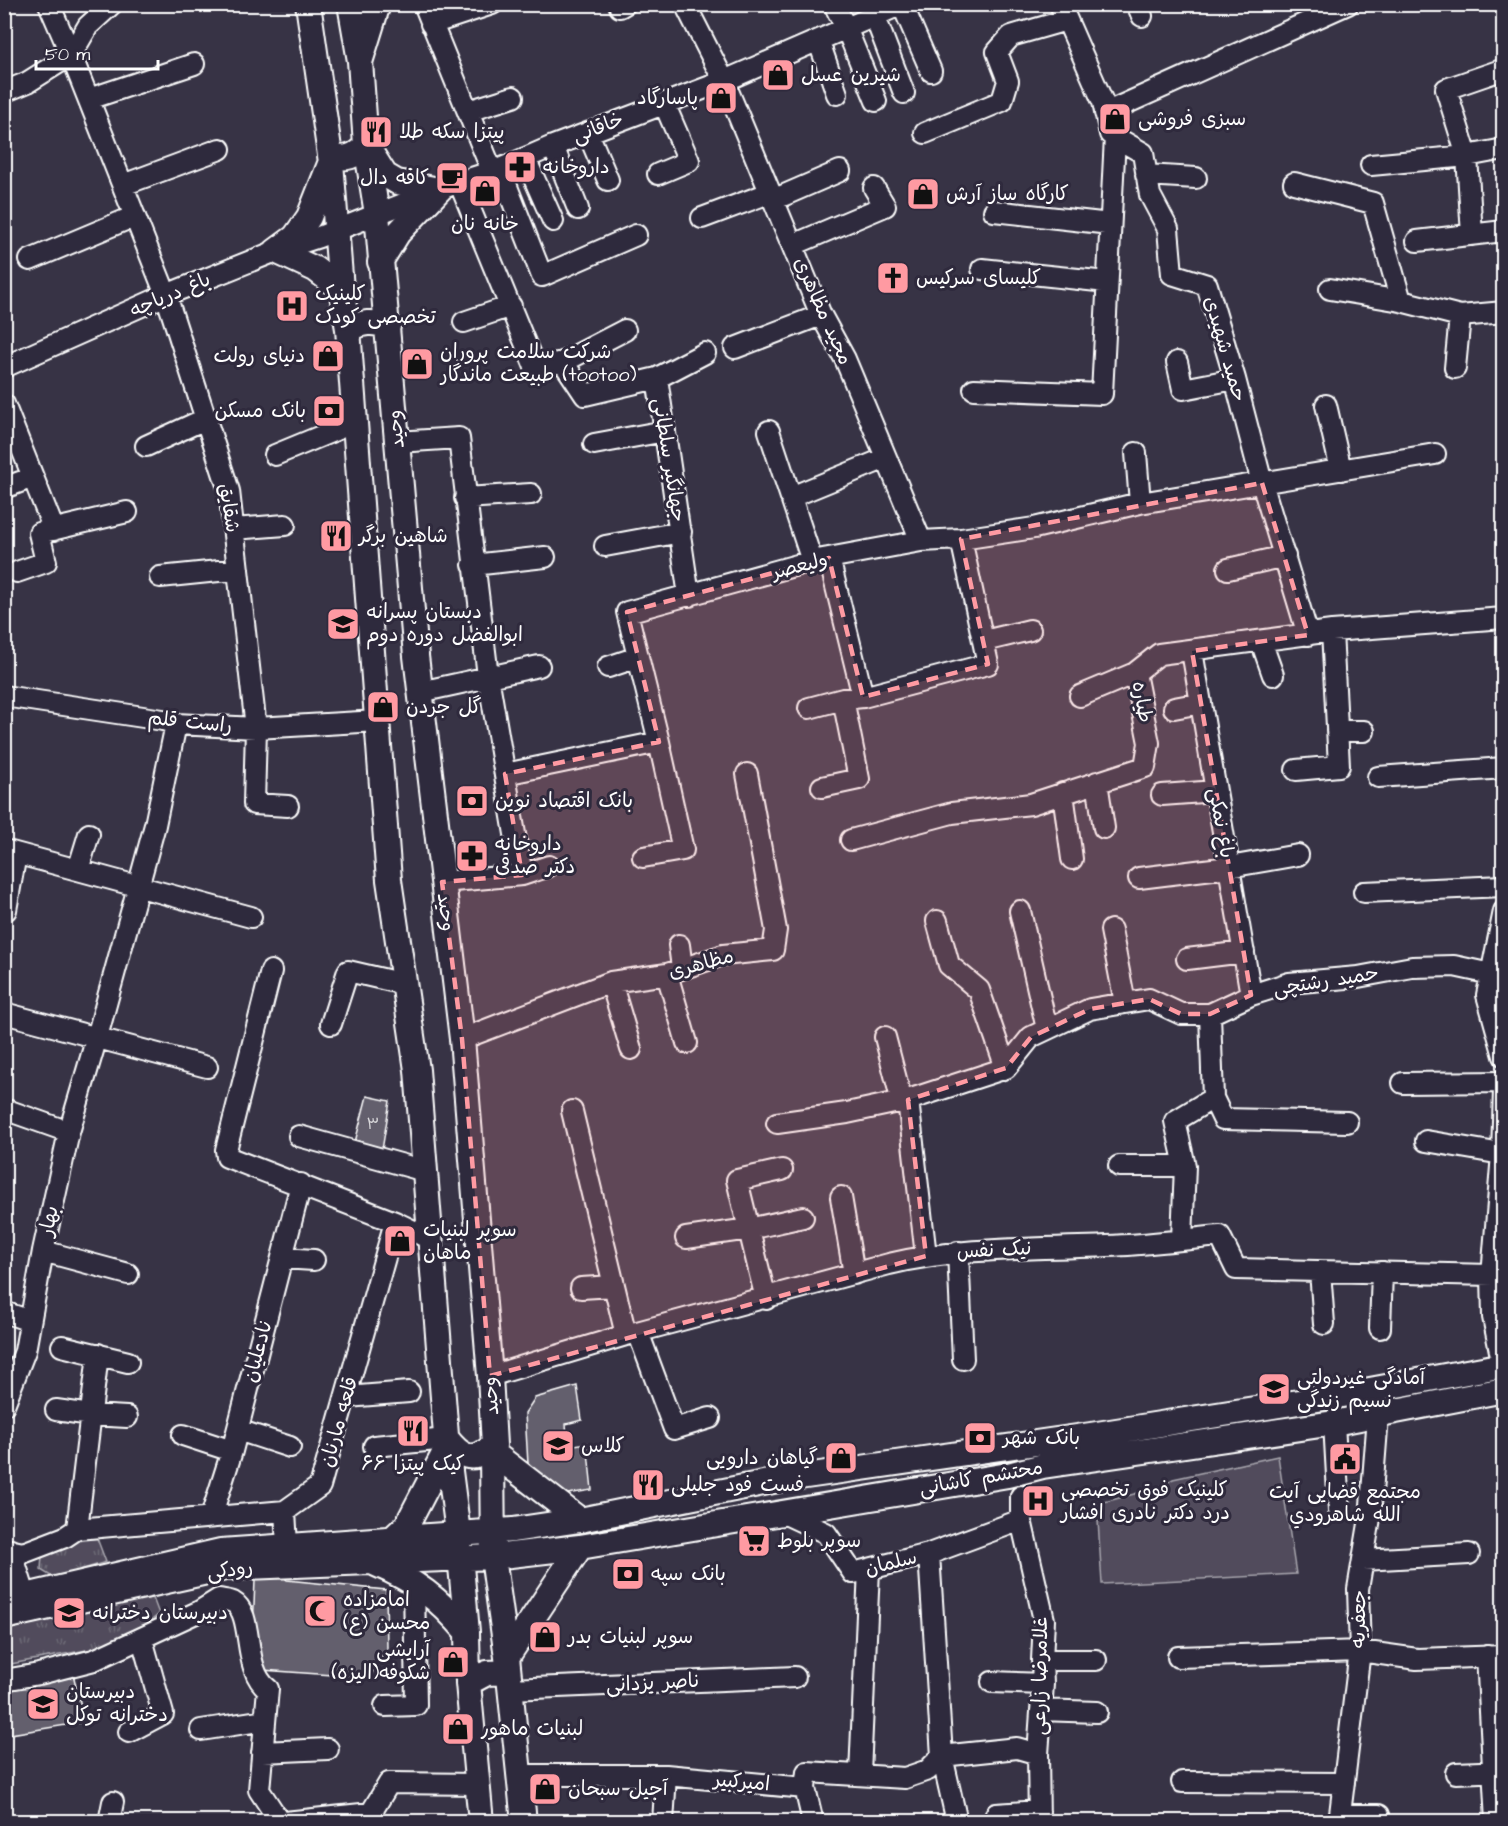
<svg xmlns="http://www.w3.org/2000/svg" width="1508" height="1826" viewBox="0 0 1508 1826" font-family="'Architects Daughter','Playpen Sans Arabic',sans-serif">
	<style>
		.grass { fill: url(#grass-tufts); stroke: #a8a6ae; stroke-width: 1.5 }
		.park { fill: #514c5c; stroke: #a8a6ae; stroke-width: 1.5 }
		.building { fill: #635f6d; stroke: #fff; stroke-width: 1.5 }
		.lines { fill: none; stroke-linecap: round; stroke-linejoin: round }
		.minor-casing { stroke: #fff; stroke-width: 24 }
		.major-casing { stroke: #fff; stroke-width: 28 }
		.minor { stroke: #2f2a3d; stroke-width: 20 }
		.major { stroke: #2f2a3d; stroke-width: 24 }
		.marked { fill: #ff9aa2; fill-opacity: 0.2; stroke: #ff9aa2; stroke-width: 4.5; stroke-dasharray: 12 8; stroke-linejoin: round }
		.labels { text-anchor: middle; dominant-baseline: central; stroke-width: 6; stroke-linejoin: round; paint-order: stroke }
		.number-label { font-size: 16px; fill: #d8d7da }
		.poi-label { font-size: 20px; fill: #fff; stroke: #2f2a3d; text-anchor: start }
		.street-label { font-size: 20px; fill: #fff; stroke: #2f2a3d }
	</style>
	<defs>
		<pattern id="grass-tufts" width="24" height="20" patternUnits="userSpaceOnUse" patternTransform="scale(1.5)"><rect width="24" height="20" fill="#514c5c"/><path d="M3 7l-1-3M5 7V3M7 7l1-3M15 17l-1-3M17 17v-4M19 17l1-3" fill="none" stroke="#6b6774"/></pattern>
	</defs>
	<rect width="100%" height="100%" fill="#373345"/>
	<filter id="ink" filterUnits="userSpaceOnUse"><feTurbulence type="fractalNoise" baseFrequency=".0167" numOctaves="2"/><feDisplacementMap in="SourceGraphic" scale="12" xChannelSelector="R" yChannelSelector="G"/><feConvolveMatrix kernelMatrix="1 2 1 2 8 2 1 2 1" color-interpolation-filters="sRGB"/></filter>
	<g filter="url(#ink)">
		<path class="grass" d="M95 1533 106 1562 54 1578 41 1570 42 1555Z
			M150 1590 159 1614 125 1642 103 1647 5 1665 4 1624Z"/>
		<path class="park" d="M1278 1456 1296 1574 1102 1584 1097 1504 1160 1487 1173 1479Z"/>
		<path class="building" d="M367 1096 390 1101 381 1156 354 1146Z
			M577 1386 582 1420 566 1424 568 1446 587 1443 592 1490 562 1495 528 1464 525 1413 535 1398Z
			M268 1571H276L287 1580 386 1590 387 1649 371 1675 361 1677 262 1670 253 1631 255 1580Z
			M73 1674 85 1722 4 1735V1687Z"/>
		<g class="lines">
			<g class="minor-casing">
				<path id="minor" d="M49 4 71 55 166 295 229 491 256 728 254 804 288 806
					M424 4 492 171
					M685 4 724 81 821 315 845 359 921 541
					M834 4 847 30 876 101
					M902 4 931 71
					M1060 4 1103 102 1110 134 1143 153 1150 195 1168 229 1172 274 1207 285 1235 379 1262 483 1308 635
					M1137 4 1142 16
					M620 7 625 4
					M875 17 904 93
					M431 24 492 4
					M819 42 837 94
					M4 92 28 82 71 55 88 26 112 4
					M89 99 194 64
					M468 111 513 97
					M1105 113 1348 4
					M588 133 608 180
					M925 133 1002 101 1008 81 997 52 1011 36 1067 20
					M553 146 578 209
					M525 158 553 221
					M1371 165 1467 156 1504 149
					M500 169 542 276 636 235
					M658 174 689 161 664 103
					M1146 175 1196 178
					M459 182 535 367 563 362 585 395 657 378 689 596
					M1294 183 1373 203 1401 301
					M123 185 220 149
					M773 200 840 171
					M994 211 1110 224
					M702 218 769 193
					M1472 235 1467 156 1446 89 1504 69
					M1417 241 1504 231
					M793 245 885 206 874 188
					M30 260 135 216
					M982 269 1107 282
					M1330 289 1401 301 1460 316 1504 312
					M464 322 511 306
					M735 348 821 315
					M563 362 625 330
					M1177 362 1183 389 1235 379
					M4 367 166 295 276 251 319 237 459 182 500 169 553 146 724 81 902 4
					M1455 368 1460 316
					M657 378 705 353
					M974 389 1102 394 1115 137
					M4 404 54 530
					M1326 405 1341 470
					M769 431 812 561
					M397 442 459 438 488 676 522 875
					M594 444 665 431
					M146 446 207 418
					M1136 453 1140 503
					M275 455 355 422
					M4 488 33 477
					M791 497 886 458
					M465 498 531 494
					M233 529 285 525
					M605 546 681 532
					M829 558 863 697
					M473 565 545 557
					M1228 569 1285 556
					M17 572 46 562 39 533 127 512
					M160 577 238 569
					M984 641 1030 630
					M1261 641 1273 675
					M1192 651 1251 995
					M608 667 638 657
					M420 692 539 666
					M4 696 163 720 176 724 256 728 378 721
					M1080 696 1135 673
					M809 708 843 699 863 697 988 664 961 539
					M1174 708 1201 703
					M1337 731H1364
					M1296 770 1339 766 1332 631
					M505 774 659 742 627 612 812 561 921 541 961 539 1034 528 1140 503 1435 454
					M1378 777 1504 768
					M1097 782 1104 828
					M822 787 859 779 843 699
					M1063 793 1072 859
					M1162 795 1216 791
					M851 840 952 813 1031 804 1145 767 1149 743 1135 673 1159 654 1332 631 1504 618
					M4 850 251 917
					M643 857 683 850 659 742
					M78 870 89 834
					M1139 878 1229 867 1298 855
					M442 882 522 875 549 866
					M1364 892 1504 886
					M6 910 16 854
					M1020 911 1047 1029
					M1504 911 1487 995 1504 1056
					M937 921 949 965 979 990 1006 1068
					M1111 930 1125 1003
					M679 945 682 968
					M1187 959 1244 952
					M271 971 226 1150 227 1157 395 1222
					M667 974 687 1043
					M611 982 631 1049
					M4 1013 207 1067
					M331 1024 348 971 404 984
					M885 1037 902 1102
					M462 1039 611 982 667 974 723 955 773 950 776 930 747 774
					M1403 1083 1504 1082
					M1504 1090 1502 1154 1492 1275 1493 1317 1504 1371
					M1213 1098 1223 1119 1347 1122
					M908 1100 926 1256
					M4 1109 69 1132
					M572 1111 626 1335
					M777 1123 847 1113 908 1100 1006 1068 1031 1037 1090 1009 1149 999 1181 1014H1210L1251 995 1289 983 1358 977 1412 967 1454 966 1491 974 1504 973
					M299 1136 425 1171
					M1426 1141 1502 1154
					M1119 1166H1185
					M841 1197 854 1274
					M686 1238 749 1229 803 1217
					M1182 1239 1185 1166 1175 1121 1213 1098 1210 1014
					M43 1251 128 1274
					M958 1252 963 1359
					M282 1258 314 1260
					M1320 1271 1324 1324
					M581 1288 614 1286
					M766 1299 737 1180 782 1170
					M4 1312 30 1321
					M1380 1328 1382 1272
					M638 1332 674 1429 710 1418
					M62 1346 128 1362
					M490 1376 626 1335 889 1264C970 1245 1046 1250 1128 1245 1159 1243 1189 1239 1220 1236L1236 1269 1492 1275
					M347 1397 409 1392
					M4 1405 25 1351 43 1251 69 1132 97 1037 155 825 176 724
					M56 1410 91 1415 127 1417
					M1334 1423 1339 1511
					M238 1430 290 1447
					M183 1435 232 1451
					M374 1446 447 1439
					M1021 1496V1520L1044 1620 1042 1660 1043 1684 1038 1754 1039 1822
					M285 1511 287 1545
					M781 1512 826 1533 853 1573 929 1554 1021 1520
					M211 1517 232 1451 301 1184
					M77 1529 285 1511 320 1486 395 1222 430 1239
					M77 1529 98 1354
					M4 1549 23 1553 65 1537 77 1529
					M11 1550 25 1595
					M929 1554 942 1756 957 1822
					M1363 1560 1469 1554
					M1487 1656 1496 1822
					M1178 1657 1360 1651 1417 1659 1504 1656
					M1042 1660H1096
					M4 1680 39 1674 94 1660 200 1611 219 1599C223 1600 229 1600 233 1602 255 1614 241 1669 268 1689L259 1790 280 1822
					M992 1682 1043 1684
					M510 1689 795 1677
					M385 1706 416 1705 414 1582
					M1041 1710 1097 1712
					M201 1730 265 1720
					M129 1732 163 1714 142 1639
					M262 1752 328 1749
					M1456 1773 1504 1771
					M860 1774 869 1569
					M519 1775H666L805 1788 807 1772 905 1778 928 1770 942 1756 1017 1748 1038 1754
					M1182 1782 1344 1783
					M805 1788 813 1822
					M996 1814 1039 1811
					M1340 1815H1379
					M109 1822 113 1802
					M285 1822 371 1813 389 1783 478 1784
					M663 1822 666 1775
					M1339 1822 1360 1651 1358 1589 1370 1518 1378 1416 1372 1389"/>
			</g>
			<g class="major-casing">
				<path id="major" d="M308 4 331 162 341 289 348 329 389 880 417 1070 447 1448 458 1533 467 1632 468 1683 481 1822
					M350 4 360 61 366 145 377 214 416 656 462 1039 490 1376 494 1445 492 1452 493 1557 507 1657 524 1822
					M361 59 378 4
					M330 156C346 160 355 157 366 145L385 175 397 182 439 190
					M330 164 309 217 295 237 276 251 315 269 341 289
					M380 262 398 233 439 190
					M348 329C363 322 372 321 388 326
					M447 1439C463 1459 474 1463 494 1445
					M492 1452 580 1520
					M393 1538 407 1525 447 1448
					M376 1564C416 1581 439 1599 467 1632
					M4 1601 221 1551 513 1530 580 1520 778 1480 1091 1435 1343 1395 1504 1365
					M4 1617 225 1568 493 1557 580 1547 1008 1475 1043 1466 1334 1423 1504 1390
					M507 1657 580 1547
					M468 1683 487 1673 508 1672"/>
			</g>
			<use href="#minor" class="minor"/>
			<use href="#major" class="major"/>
		</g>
	</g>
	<path class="marked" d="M1262 483 1308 635 1192 651 1251 995 1210 1014H1181L1149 999 1090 1009 1031 1037 1006 1068 908 1100 926 1256 490 1376 462 1039 442 882 522 875 505 774 659 742 627 612 829 558 863 697 988 664 961 539Z"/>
	<defs>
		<g id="shop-square" transform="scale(1.725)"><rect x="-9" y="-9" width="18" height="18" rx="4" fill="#ff9aa2" stroke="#2f2a3d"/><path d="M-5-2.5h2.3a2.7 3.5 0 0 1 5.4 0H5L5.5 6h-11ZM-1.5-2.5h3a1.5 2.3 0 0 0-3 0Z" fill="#111"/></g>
		<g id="restaurant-square" transform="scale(1.725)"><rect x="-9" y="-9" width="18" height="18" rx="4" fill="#ff9aa2" stroke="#2f2a3d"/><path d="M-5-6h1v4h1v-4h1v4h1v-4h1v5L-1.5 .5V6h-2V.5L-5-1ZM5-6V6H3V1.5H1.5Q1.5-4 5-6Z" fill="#111"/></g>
		<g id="pharmacy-square" transform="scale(1.725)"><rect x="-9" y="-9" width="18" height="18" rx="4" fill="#ff9aa2" stroke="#2f2a3d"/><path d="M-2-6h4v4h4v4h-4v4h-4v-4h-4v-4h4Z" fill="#111"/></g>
		<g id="cafe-square" transform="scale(1.725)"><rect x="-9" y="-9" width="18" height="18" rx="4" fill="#ff9aa2" stroke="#2f2a3d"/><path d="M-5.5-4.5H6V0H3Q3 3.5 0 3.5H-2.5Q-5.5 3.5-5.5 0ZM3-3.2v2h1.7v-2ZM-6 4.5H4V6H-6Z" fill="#111"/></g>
		<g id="church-square" transform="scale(1.725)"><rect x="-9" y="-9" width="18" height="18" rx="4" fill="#ff9aa2" stroke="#2f2a3d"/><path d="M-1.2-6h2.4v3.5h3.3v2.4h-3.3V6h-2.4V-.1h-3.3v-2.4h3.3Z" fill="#111"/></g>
		<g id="hospital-square" transform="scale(1.725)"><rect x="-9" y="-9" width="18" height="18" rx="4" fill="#ff9aa2" stroke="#2f2a3d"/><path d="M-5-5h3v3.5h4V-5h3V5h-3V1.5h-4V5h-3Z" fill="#111"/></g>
		<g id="bank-square" transform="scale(1.725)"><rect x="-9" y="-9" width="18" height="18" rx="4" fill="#ff9aa2" stroke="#2f2a3d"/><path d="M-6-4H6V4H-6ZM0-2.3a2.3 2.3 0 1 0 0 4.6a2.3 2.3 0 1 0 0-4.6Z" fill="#111"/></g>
		<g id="school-square" transform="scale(1.725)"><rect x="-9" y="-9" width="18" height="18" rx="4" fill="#ff9aa2" stroke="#2f2a3d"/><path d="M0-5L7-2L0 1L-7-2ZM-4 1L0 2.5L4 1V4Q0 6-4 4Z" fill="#111"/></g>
		<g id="civic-square" transform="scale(1.725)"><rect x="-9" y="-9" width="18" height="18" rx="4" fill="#ff9aa2" stroke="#2f2a3d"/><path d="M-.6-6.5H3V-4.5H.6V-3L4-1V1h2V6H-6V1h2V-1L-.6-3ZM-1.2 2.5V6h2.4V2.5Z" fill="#111"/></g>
		<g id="supermarket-square" transform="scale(1.725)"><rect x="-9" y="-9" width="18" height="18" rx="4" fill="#ff9aa2" stroke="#2f2a3d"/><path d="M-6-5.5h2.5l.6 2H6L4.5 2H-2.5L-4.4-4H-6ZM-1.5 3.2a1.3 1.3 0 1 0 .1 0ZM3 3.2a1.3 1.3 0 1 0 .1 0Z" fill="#111"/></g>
		<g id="mosque-square" transform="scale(1.725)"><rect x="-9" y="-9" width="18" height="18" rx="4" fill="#ff9aa2" stroke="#2f2a3d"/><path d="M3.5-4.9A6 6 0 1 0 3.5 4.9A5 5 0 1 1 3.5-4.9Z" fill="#111"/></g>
	</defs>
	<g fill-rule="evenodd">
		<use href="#shop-square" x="778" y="75"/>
		<use href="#shop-square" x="721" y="98"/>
		<use href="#shop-square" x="1115" y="119"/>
		<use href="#restaurant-square" x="376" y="132"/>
		<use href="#pharmacy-square" x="520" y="167"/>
		<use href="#cafe-square" x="452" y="178"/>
		<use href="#shop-square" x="485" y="191"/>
		<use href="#shop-square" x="923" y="194"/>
		<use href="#church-square" x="893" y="278"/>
		<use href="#hospital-square" x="292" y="306"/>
		<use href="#shop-square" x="328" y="356"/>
		<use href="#shop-square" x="417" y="364"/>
		<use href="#bank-square" x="329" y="411"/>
		<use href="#restaurant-square" x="336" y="536"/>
		<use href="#school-square" x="343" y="624"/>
		<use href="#shop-square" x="383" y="707"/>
		<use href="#bank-square" x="472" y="801"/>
		<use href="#pharmacy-square" x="472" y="856"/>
		<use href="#shop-square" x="400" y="1241"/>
		<use href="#school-square" x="1274" y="1389"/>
		<use href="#restaurant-square" x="413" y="1431"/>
		<use href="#bank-square" x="980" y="1438"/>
		<use href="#school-square" x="558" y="1446"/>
		<use href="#shop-square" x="841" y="1458"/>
		<use href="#civic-square" x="1345" y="1459"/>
		<use href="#restaurant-square" x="648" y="1485"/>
		<use href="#hospital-square" x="1038" y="1501"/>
		<use href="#supermarket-square" x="754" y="1541"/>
		<use href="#bank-square" x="628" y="1574"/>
		<use href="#mosque-square" x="320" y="1611"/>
		<use href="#school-square" x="69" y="1613"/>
		<use href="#shop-square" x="545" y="1637"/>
		<use href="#shop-square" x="453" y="1662"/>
		<use href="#school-square" x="43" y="1704"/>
		<use href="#shop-square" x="458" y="1729"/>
		<use href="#shop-square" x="545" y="1789"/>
	</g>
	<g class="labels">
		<g class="number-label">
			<text x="373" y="1124">۳</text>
		</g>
		<g class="poi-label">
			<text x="801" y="75">شیرین عسل</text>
			<text x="698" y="98" text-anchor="end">پاسارگاد</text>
			<text x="1138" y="119">سبزی فروشی</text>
			<text x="399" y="132">پیتزا سکه طلا</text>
			<text x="543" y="167">داروخانه</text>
			<text x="429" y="178" text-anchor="end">کافه دال</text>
			<text x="946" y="194">کارگاه ساز آرش</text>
			<text x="485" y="224" text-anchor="middle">خانه نان</text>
			<text x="916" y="278">کلیسای سرکیس</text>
			<text x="315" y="294">کلینیک<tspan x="315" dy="23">تخصصی کودک</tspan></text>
			<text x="440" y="352">شرکت سلامت پروران<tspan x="440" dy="23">طبیعت ماندگار (tootoo)</tspan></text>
			<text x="305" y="356" text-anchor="end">دنیای رولت</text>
			<text x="306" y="411" text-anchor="end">بانک مسکن</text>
			<text x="359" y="536">شاهین برگر</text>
			<text x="366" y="612">دبستان پسرانه<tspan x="366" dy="23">ابوالفضل دوره دوم</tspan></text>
			<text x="406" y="707">گل جردن</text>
			<text x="495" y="801">بانک اقتصاد نوین</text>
			<text x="495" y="844">داروخانه<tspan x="495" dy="23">دکتر صدقی</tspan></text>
			<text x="423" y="1230">سوپر لبنیات<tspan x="423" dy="23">ماهان</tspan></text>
			<text x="1297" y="1378">آمادگی غیردولتی<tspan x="1297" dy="23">نسیم زندگی</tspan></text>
			<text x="1003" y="1438">بانک شهر</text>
			<text x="581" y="1446">کلاس</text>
			<text x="818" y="1458" text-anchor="end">گیاهان دارویی</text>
			<text x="413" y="1464" text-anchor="middle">کیک پیتزا ۶۶</text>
			<text x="671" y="1485">فست فود جلیلی</text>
			<text x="1061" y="1490">کلینیک فوق تخصصی<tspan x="1061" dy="23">درد دکتر نادری افشار</tspan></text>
			<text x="1345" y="1492" text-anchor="middle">مجتمع قضایی آیت<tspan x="1345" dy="23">الله شاهرودي</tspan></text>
			<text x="777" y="1541">سوپر بلوط</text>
			<text x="651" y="1574">بانک سپه</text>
			<text x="343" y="1600">امامزاده<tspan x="343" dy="23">محسن (ع)</tspan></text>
			<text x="92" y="1613">دبیرستان دخترانه</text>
			<text x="568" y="1637">سوپر لبنیات بدر</text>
			<text x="430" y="1650" text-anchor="end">آرایشی<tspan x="430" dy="23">شکوفه(الیزه)</tspan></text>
			<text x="66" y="1692">دبیرستان<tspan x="66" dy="23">دخترانه توکل</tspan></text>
			<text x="481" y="1729">لبنیات ماهور</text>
			<text x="568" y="1789">آجیل سبحان</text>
		</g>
		<g class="street-label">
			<text transform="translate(598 128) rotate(-21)">خاقانی</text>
			<text transform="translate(170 295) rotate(-23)">باغ دریاچه</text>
			<text transform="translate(823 311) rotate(66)">مجید مظاهری</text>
			<text transform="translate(1225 349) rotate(74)">حمید شهیدی</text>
			<text transform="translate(396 429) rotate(-95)">وحید</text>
			<text transform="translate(669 460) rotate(81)">جهانگیر سلطانی</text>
			<text transform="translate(229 508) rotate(81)">شقایق</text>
			<text transform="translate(800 566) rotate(-14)">ولیعصر</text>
			<text transform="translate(1142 702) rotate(80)">طیاره</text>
			<text transform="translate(190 722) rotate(6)">راست قلم</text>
			<text transform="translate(1221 823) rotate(80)">باغ نمکی</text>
			<text transform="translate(446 912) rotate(83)">وحید</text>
			<text transform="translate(701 964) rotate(-15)">مظاهری</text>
			<text transform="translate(1326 981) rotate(-9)">حمید رشتچی</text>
			<text transform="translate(49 1221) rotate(-78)">بهار</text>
			<text transform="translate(994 1250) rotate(-3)">نیک نفس</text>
			<text transform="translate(258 1351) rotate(-75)">نادعلیان</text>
			<text transform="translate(491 1396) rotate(-94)">وحید</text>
			<text transform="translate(339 1422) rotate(-74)">قلعه مارنان</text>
			<text transform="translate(981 1478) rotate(-10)">محتشم کاشانی</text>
			<text transform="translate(891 1563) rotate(-14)">سلمان</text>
			<text transform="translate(230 1570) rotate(-7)">رودکی</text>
			<text transform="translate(1359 1619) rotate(-89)">جعفریه</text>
			<text transform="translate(1040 1676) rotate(-89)">غلامرضا زارعی</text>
			<text transform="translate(653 1683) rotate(-3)">ناصر یزدانی</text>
			<text transform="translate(742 1782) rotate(5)">امیرکبیر</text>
		</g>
	</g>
	<rect width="1508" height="1826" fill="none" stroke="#2f2a3d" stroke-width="24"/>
	<rect x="12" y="12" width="1484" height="1802" fill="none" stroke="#fff" stroke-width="2" filter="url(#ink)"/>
	<path d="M36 60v9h122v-9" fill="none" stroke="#ffffff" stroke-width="3"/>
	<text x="45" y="60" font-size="18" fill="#ffffff" stroke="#2f2a3d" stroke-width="4.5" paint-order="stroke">50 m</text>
</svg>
